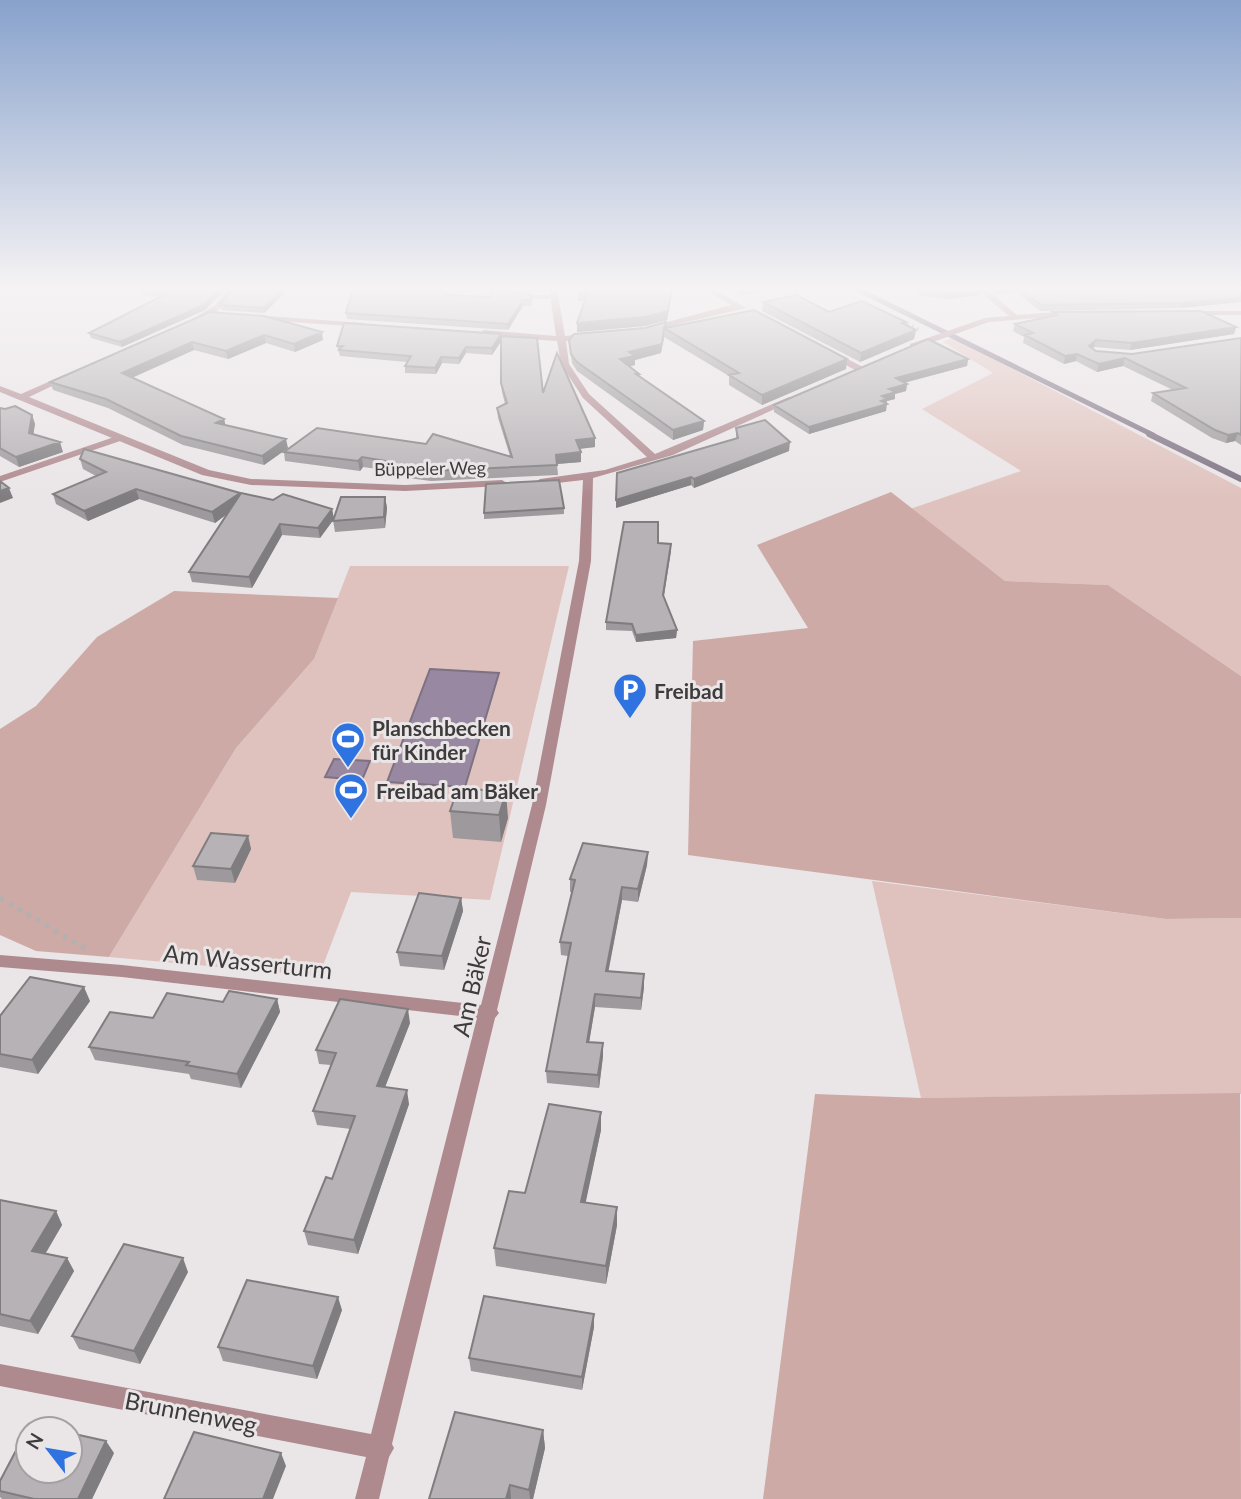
<svg xmlns="http://www.w3.org/2000/svg" width="1241" height="1499" viewBox="0 0 1241 1499" font-family="Lato,sans-serif">
	<style>
		.green { fill: #dfc2bd }
		.forest { fill: #cdaaa6 }
		.water { fill: #9988a1; stroke: #7d7182; stroke-width: 2 }
		.lines { fill: none; stroke-linecap: round; stroke-linejoin: round }
		.stream-far1 { stroke: #7d7182; stroke-width: 5 }
		.stream { stroke: #7d7182; stroke-width: 6 }
		.path-far1 { stroke: #b4b0b1; stroke-width: 2.5; stroke-dasharray: 2 3.5; stroke-linecap: butt }
		.path { stroke: #b4b0b1; stroke-width: 5; stroke-dasharray: 4.5 6; stroke-linecap: butt }
		.service { fill: #ae898e; fill-rule: evenodd }
		.minor { fill: #ae898e; fill-rule: evenodd }
		.wall { fill: #9d999c }
		.shaded-wall { fill: #7f7d7f }
		.building { fill: #b6b2b5; stroke: #7f7d7f; stroke-width: 2 }
		.labels { text-anchor: middle; dominant-baseline: central; stroke-width: 6; stroke-linejoin: round; paint-order: stroke }
		.far-street-label { font-size: 18px; fill: #3d3b3b; stroke: #eae5e7 }
		.poi-label { font-size: 21px; font-weight: bold; fill: #3d3b3b; stroke: #eae5e7; text-anchor: start }
		.near-street-label { font-size: 24px; fill: #3d3b3b; stroke: #eae5e7 }
	</style>
	<rect width="100%" height="100%" fill="#eae5e7"/>
	<path class="green" d="M953 338 1241 488V676L1108 585 1005 581 910 509 1021 471 922 409 993 373 943 342Z
		M350 566H569L490 900 351 892 319 976 109 957 236 748 314 659Z
		M872 881 1166 919 1241 918V1094L921 1098Z"/>
	<path class="forest" d="M891 492 1005 581 1108 585 1241 676V918L1166 919 688 855 693 641 808 628 757 545Z
		M174 591 338 598 314 659 236 748 109 957 36 951 0 935V729L36 706 97 637Z
		M1240 1093 1241 1499H763L815 1094 921 1098Z"/>
	<path class="water" d="M430 669 499 673 465 787 387 782Z
		M334 759 370 761 362 780 325 777Z"/>
	<g class="lines">
		<path class="stream-far1" d="M855 288 1153 435"/>
		<path class="stream" d="M1149 434 1241 479"/>
		<path class="path-far1" d="M835 288 865 303
			M902 321 919 329"/>
		<path class="path" d="M0 898 86 949"/>
		<path class="service" d="M516 295H554L557 297 554 299 514 298V296Z
			M120 435 124 438 123 440 0 482V476Z"/>
		<path class="minor" d="M229 288H237C226 302 211 323 192 323V319L214 306Z
			M549 288H557L565 336 590 333 594 336 590 339 566 341 569 364 589 394 655 454 789 397 797 399 673 455 593 478 591 561 546 805 497 1010 499 1013 495 1018 392 1444 394 1448 389 1457 379 1499H355L366 1457 0 1386V1364L371 1434 477 1018 122 977 0 967V955L122 965 481 1005 532 805 579 561 583 480 540 485 535 482 540 479 605 470 647 457 583 398 561 364 557 341 484 336 480 333 484 330 556 336Z
			M703 288H712L746 308 645 332V328L731 305Z
			M976 288H985L1017 315 1070 311 1074 313 1070 315 989 322 916 348H910V344L985 318 1009 316Z
			M1188 311H1241V315H1185L1184 313Z
			M254 315 363 323 367 325 363 327 251 319V315Z
			M832 351 863 367 864 369 857 371 829 356 828 354Z
			M64 375 71 377 29 397 209 470 251 479 405 485 502 480 507 483 502 486 405 491 251 485 202 475 0 392V386L21 394Z"/>
	</g>
	<path class="wall" d="M145 288H227L205 310 122 347 91 338 89 333 161 297 142 295 141 290Z
		M290 288 264 313 221 310 220 305Z
		M490 288H530V292L515 293 531 295 532 306H523L508 330 347 319 346 313 448 295 491 297Z
		M673 288 667 320 645 326 577 332V323L585 301H578V291Z
		M729 288H773V289L743 295Z
		M911 288H980L981 295 948 299 921 296Z
		M988 288H1241V302L1180 308 1040 311 1016 292 996 294Z
		M763 302 906 322V325L916 330 914 339 860 362 762 311Z
		M210 312 323 340 295 352 266 343 228 359 194 350 132 378 224 419 225 425 288 448 264 465 183 445 108 408 53 390 50 382Z
		M1053 312 1236 327 1234 334 1130 350 1094 347 1093 349 1096 351 1132 354 1241 338V445L1235 441 1226 443 1212 438 1151 401 1153 393 1173 390 1123 366 1097 372 1076 361 1064 364 1023 343 1024 337 1013 331 1015 324 1052 316Z
		M666 327 846 369 762 405 729 385V376L664 337 661 353 635 360V365L630 366 639 374V376L704 421 703 430 673 440 577 371 572 363 570 349 569 340Z
		M501 334 502 336 543 393 595 447 580 449 581 462 557 464 558 475 431 481 393 476 392 471 363 467 360 471 285 461 284 452 510 456 498 418 497 408 505 404 502 392 501 383V341L492 355 466 353 459 364 442 363 436 374 405 373V366L407 362 340 356 337 346Z
		M968 359 967 366 904 383 907 384 906 391 895 394V399L887 401 886 411 809 434 774 412V405Z
		M0 408 32 415 35 424 33 434 63 452 19 467 0 456Z
		M736 428 789 451 694 488 691 485 616 508 736 438Z
		M80 459 240 493V494L332 509 334 519 385 497 387 508 385 528 335 532 333 520 320 538 282 535 252 588 192 582 189 572 228 513 215 523 139 499 88 521 56 504 53 494 96 476 83 469Z
		M564 508V514L484 519V513Z
		M658 543 671 544 663 597 677 630 676 638 636 642 632 631 606 630V622Z
		M458 788 508 818 501 842 453 838 450 811Z
		M248 836 251 849 235 883 197 880 193 866Z
		M648 852 647 865 638 902 622 900 608 971 644 987 641 1010 595 1007 589 1042 603 1056 599 1088 547 1083 546 1071 568 956 561 955 560 942 572 892H570V879Z
		M461 898 463 911 444 970 400 966 397 952Z
		M277 999 280 1012 241 1088 191 1079 189 1074 95 1060 89 1047 153 1018 223 1002Z
		M90 1001 38 1074 0 1067V1016Z
		M410 1023 385 1087 409 1104 358 1254 308 1245 304 1231 332 1179 351 1129 317 1125 313 1111 331 1065 319 1064 316 1050Z
		M601 1112V1130L585 1203 617 1225 606 1284 496 1266 494 1248 525 1193Z
		M0 1200 56 1211 62 1225 46 1253 67 1258 74 1271 38 1334 0 1326Z
		M188 1272 140 1364 79 1349 72 1336Z
		M342 1310 317 1379 223 1361 218 1347Z
		M594 1327 582 1390 471 1371 469 1358Z
		M543 1430 545 1448 533 1499H429Z
		M114 1453 92 1499H2L0 1497V1481Z"/>
	<path class="shaded-wall" d="M221 288H227L205 310 122 347 120 342Z
		M284 288H290L264 313V308Z
		M672 288H673L667 320 645 326 577 332V323Z
		M744 288H773V289L743 295Z
		M1007 288H1017L1016 292 996 294 997 289Z
		M982 290 981 295 948 299 949 294Z
		M1241 298V302L1180 308 1182 303Z
		M523 300V306L508 330V324Z
		M1236 327 1234 334 1130 350 1132 343Z
		M664 328V337L661 353 635 360V365L620 369V359Z
		M916 330 914 339 860 362 861 353Z
		M322 332 323 340 295 352 294 344Z
		M501 334 502 340 492 355V348Z
		M264 335 266 343 228 359 226 351Z
		M1096 340 1094 347 1087 353 1089 346Z
		M192 342 194 350 124 381 122 373Z
		M466 347V353L459 364V358Z
		M1077 354 1076 361 1064 364 1065 356Z
		M441 357 442 363 436 374 435 368Z
		M1125 358 1123 366 1097 372 1099 364Z
		M847 359 846 369 762 405V395Z
		M968 359 967 366 895 385 896 378Z
		M907 384 906 391 895 394V399L887 401 886 411 809 434V427L889 389Z
		M32 415 35 424 32 443 29 433Z
		M224 419 226 427 216 423Z
		M704 421 703 430 673 440V430Z
		M1238 433 1235 441 1226 443 1228 435Z
		M595 438V447L576 449V440Z
		M286 439 288 448 264 465 262 456Z
		M60 442 63 452 19 467 16 457Z
		M790 442 789 451 694 488V479Z
		M581 452V462L556 464V455Z
		M362 457 363 467 360 471 358 461Z
		M691 477V485L616 508V500Z
		M9 488 13 498 0 503V491Z
		M136 489 139 499 88 521 84 511Z
		M240 493 242 503 215 523 212 512Z
		M385 497 387 508 385 528 384 517Z
		M332 509 334 519 320 538 318 528Z
		M280 524 282 535 252 588 249 577Z
		M671 544V551L663 602V595Z
		M677 630 676 638 636 642V635Z
		M506 792 508 818 501 842 499 815Z
		M248 836 251 849 235 883 231 869Z
		M648 852 647 865 638 902V889Z
		M622 887V900L606 984V971Z
		M461 898 463 911 444 970 442 956Z
		M644 974V987L641 1010V998Z
		M84 987 90 1001 38 1074 32 1060Z
		M595 994V1007L587 1055V1042Z
		M277 999 280 1012 241 1088 237 1074Z
		M408 1009 410 1023 380 1100 377 1086Z
		M603 1043V1056L599 1088 598 1075Z
		M407 1090 409 1104 358 1254 354 1240Z
		M601 1112V1130L582 1220 581 1202Z
		M617 1207V1225L606 1284V1266Z
		M56 1211 62 1225 39 1264 32 1251Z
		M67 1258 74 1271 38 1334 30 1321Z
		M183 1258 188 1272 140 1364 134 1351Z
		M338 1297 342 1310 317 1379 313 1366Z
		M594 1314V1327L582 1390V1377Z
		M543 1430 545 1448 533 1499H530L529 1490Z
		M106 1441 114 1453 92 1499H78Z
		M281 1453 286 1466 273 1499H263Z
		M510 1485 511 1499H506Z"/>
	<path class="building" d="M145 288H221L204 305 120 342 89 333 168 293 141 290Z
		M235 288H284L264 308 220 305Z
		M353 288H447L446 295 491 297 490 288H514L511 292 531 295 532 300H523L508 324 346 313Z
		M579 288H672L668 311 645 317 577 323 588 292 578 291Z
		M918 288H980L982 290 949 294 922 291Z
		M1018 288H1241V298L1182 303 1041 305Z
		M796 295 829 312 862 301 906 322 902 323 916 330 861 353 763 302Z
		M754 310 847 359 762 395 729 375 739 373 664 328 662 344 629 352 635 356 620 359 639 374H636L704 421 673 430 577 362 571 354 569 340 574 334 645 328 666 322 665 328Z
		M1201 311 1236 327 1132 343 1096 340 1089 346 1096 351 1132 354 1241 338V435L1238 433 1228 435 1215 430 1153 393 1186 388 1125 358 1099 364 1077 354 1065 356 1025 335 1033 333 1015 324 1057 315 1053 312Z
		M210 312 264 316 322 332 294 344 264 335 226 351 192 342 122 373 224 419 216 423 286 439 262 456 181 436 106 399 50 382Z
		M344 323 501 334 492 348 466 347 459 358 441 357 435 368 405 366 411 356 339 350 343 346H337Z
		M501 336 537 338 543 393 557 353 595 438 576 440 581 452 556 455 557 465 430 471 392 466V462L362 457 358 461 284 452 317 428 426 444 433 434 512 457 497 408 507 403 501 383Z
		M928 339 968 359 896 378 907 384 889 389 896 392 882 396 887 399 881 401 887 404 809 427 774 405Z
		M15 406 32 415 29 433 60 442 16 457 0 448V408L5 409Z
		M765 420 790 442 694 479 691 477 616 500 617 473 738 438 736 428Z
		M84 449 240 493 212 512 136 489 84 511 53 494 106 472 80 459Z
		M559 480 564 508 484 513 486 484Z
		M0 481 9 488 0 491Z
		M241 493 273 500 283 494 332 509 318 528 280 524 249 577 189 572Z
		M341 497H385L384 517 333 521Z
		M624 522H658V543L671 544 663 595 677 630 636 635 632 624 606 622Z
		M458 788 506 792 499 815 450 811Z
		M211 833 248 836 231 869 193 866Z
		M583 843 648 852 638 889 622 887 606 971 644 974 641 998 595 994 587 1042 603 1043 598 1075 546 1071 571 943 560 942 575 880 570 879Z
		M419 893 461 898 442 956 397 952Z
		M30 977 84 987 32 1060 0 1054V1016Z
		M229 991 277 999 237 1074 186 1065 189 1062 89 1047 110 1012 153 1018 167 993 223 1002Z
		M340 999 408 1009 377 1086 407 1090 354 1240 304 1231 326 1177 332 1179 355 1116 313 1111 336 1053 316 1050Z
		M549 1104 601 1112 581 1202 617 1207 606 1266 494 1248 509 1191 525 1193Z
		M0 1200 56 1211 32 1251 67 1258 30 1321 0 1314Z
		M124 1244 183 1258 134 1351 72 1336Z
		M247 1280 338 1297 313 1366 218 1347Z
		M484 1296 594 1314 582 1377 469 1358Z
		M455 1412 543 1430 529 1490 510 1485 506 1499H429Z
		M30 1424 52 1429H28V1471H70V1433L106 1441 78 1499H34L0 1491V1481Z
		M194 1432 281 1453 263 1499H164Z"/>
	<linearGradient id="sky" x2="0" y2="1"><stop stop-color="#88a2cc"/><stop offset="0.58" stop-color="#f6f3f4"/><stop offset="1" stop-color="#f6f3f4" stop-opacity="0"/></linearGradient>
	<rect width="1241" height="498" fill="url(#sky)"/>
	<defs>
		<g id="parking-pin" transform="scale(1.75)"><path d="M0 17L-7.5 6A9.5 9.5 0 1 1 7.5 6Z" fill="#2e73e0" stroke="#eae5e7"/><path d="M-3.5-5.5H1a3.5 3.5 0 0 1 0 7H-1V5.5H-3.5ZM-1-3.4V-.6H.8a1.4 1.4 0 0 0 0-2.8Z" fill="#fff"/></g>
		<g id="stadium-pin" transform="scale(1.75)"><path d="M0 17L-7.5 6A9.5 9.5 0 1 1 7.5 6Z" fill="#2e73e0" stroke="#eae5e7"/><path d="M0-5a6.5 5 0 1 0 0 10a6.5 5 0 1 0 0-10ZM-3.5-1.8h7v3.6h-7Z" fill="#fff"/></g>
	</defs>
	<g fill-rule="evenodd">
		<use href="#parking-pin" x="630" y="690"/>
		<use href="#stadium-pin" x="348" y="739"/>
		<use href="#stadium-pin" x="351" y="790"/>
	</g>
	<g class="labels">
		<g class="far-street-label">
			<text transform="translate(430 468) rotate(-1)">Büppeler Weg</text>
		</g>
		<g class="poi-label">
			<text x="654" y="690">Freibad</text>
			<text x="372" y="727">Planschbecken<tspan x="372" dy="24">für Kinder</tspan></text>
			<text x="376" y="790">Freibad am Bäker</text>
		</g>
		<g class="near-street-label">
			<text transform="translate(248 961) rotate(6)">Am Wasserturm</text>
			<text transform="translate(471 986) rotate(-77)">Am Bäker</text>
			<text transform="translate(191 1412) rotate(11)">Brunnenweg</text>
		</g>
	</g>
	<g transform="translate(49 1450) rotate(301)"><circle r="33" fill="#eae5e7" stroke="#a5a1a2" stroke-width="2"/>
	<path d="M0-5L12 26L0 18L-12 26Z" fill="#2e73e0"/>
	<text y="-10" font-size="19" font-weight="bold" text-anchor="middle" fill="#3d3b3b">N</text>
	</g>
</svg>
